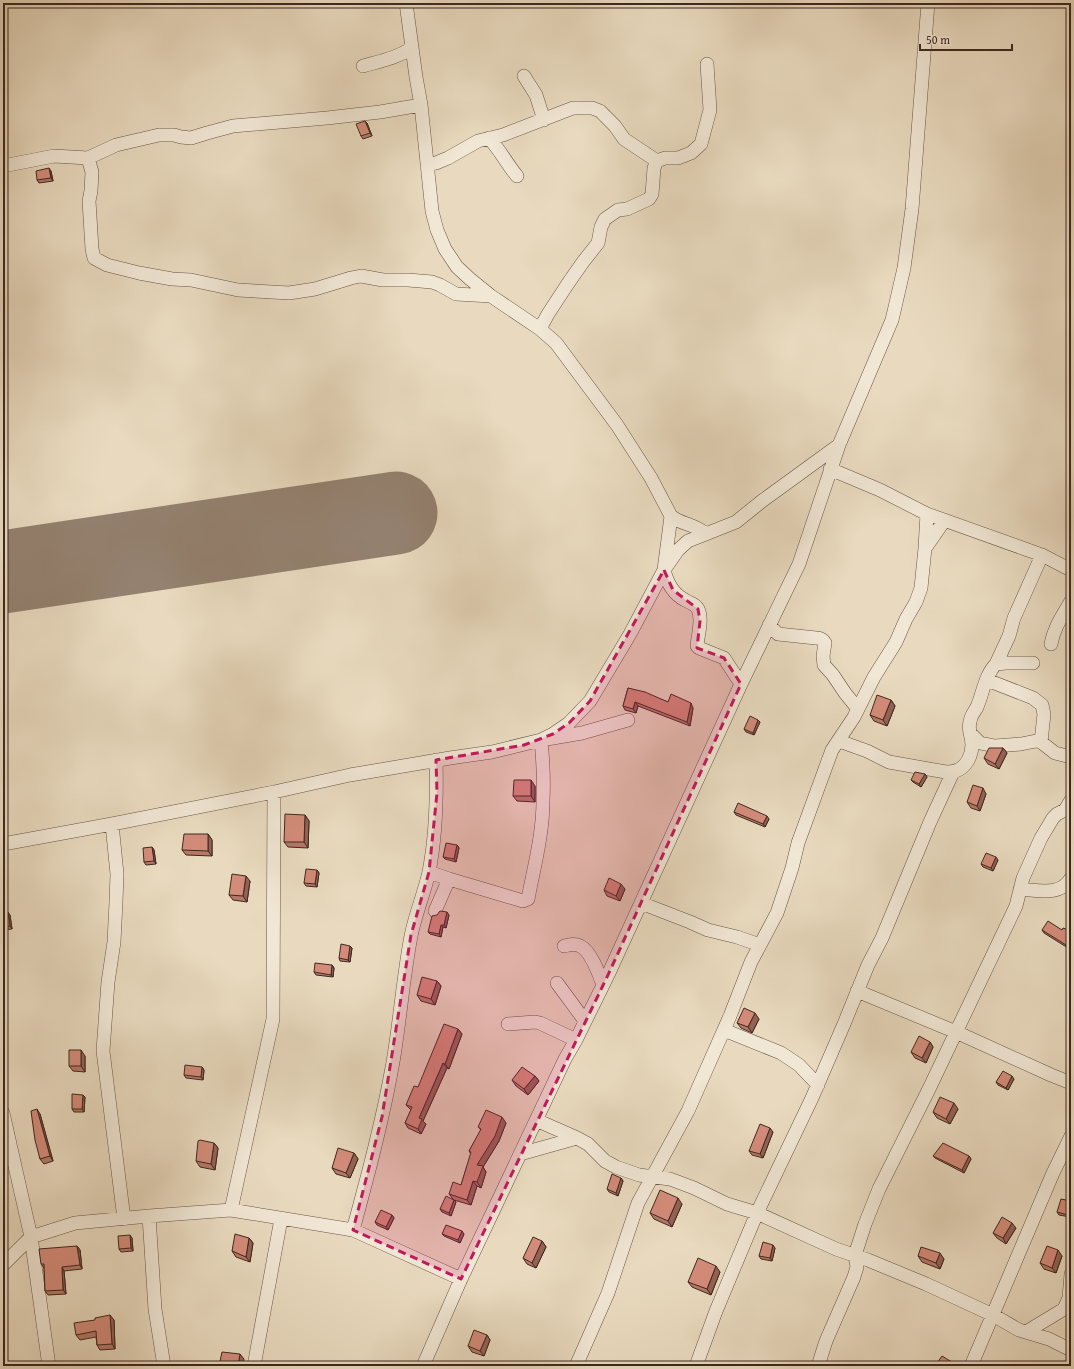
<svg xmlns="http://www.w3.org/2000/svg" width="1074" height="1369" viewBox="0 0 1074 1369" font-family="'Gentium Book Plus',serif">
	<style>
		.lines { fill: none; stroke-linecap: round; stroke-linejoin: round }
		.runway { stroke: #948170; stroke-width: 83 }
		.street-casing { stroke: #695448; stroke-width: 14 }
		.street { stroke: #f1e7d5; stroke-width: 13 }
		.wall { fill: #b67869; stroke: #3e2820 }
		.shaded-wall { fill: #946255; stroke: #3e2820 }
		.building { fill: #d48c7a; stroke: #3e2820 }
		.marked { fill: #c2185b; fill-opacity: 0.2; stroke: #c2185b; stroke-width: 3; stroke-dasharray: 8 5; stroke-linejoin: round }
	</style>
	<rect width="100%" height="100%" fill="#e9dabf"/>
	<filter id="stains"><feTurbulence type="fractalNoise" baseFrequency=".005" numOctaves="4"/><feColorMatrix values="0 0 0 0 .2 0 0 0 0 .09 0 0 0 0 .02 0 0 0 .5 -.17"/></filter>
	<radialGradient id="worn" r=".72"><stop offset=".6" stop-color="#630" stop-opacity="0"/><stop offset="1" stop-color="#630" stop-opacity=".3"/></radialGradient>
	<g class="lines">
		<path class="runway" d="M3 572 396 513"/>
		<g class="street-casing">
			<path id="street" d="M406 3 416 77 421 105 432 211 437 230 445 249 457 267 470 279 491 296 540 329 556 343 617 425 651 478 671 516 664 570C667 582 673 594 685 600 689 603 695 603 698 609 703 619 698 634 697 646L699 648 724 658 741 684
				M363 66C381 61 397 58 412 48
				M524 76 536 95 544 120
				M489 138C500 150 507 164 517 176
				M88 158 116 145 159 135H174L181 137 191 138 207 133 233 126 327 118 380 112 421 105
				M427 165 436 163 448 158 478 141 503 135 573 108H592L600 111 615 126 624 139 657 161
				M3 166 54 156 88 158 92 172 91 191 89 201 92 249 94 258 107 265 139 273 172 279 191 280 238 290 289 293 315 289 351 278 361 276 383 280H408L432 282 440 285 456 294 491 296
				M540 329 548 314 569 282 583 262 598 243 601 227 605 219 618 210 627 209 649 199 652 194 654 168 657 161 665 158H678L691 153 701 144 710 110 707 64
				M830 469 880 490 927 514 1042 555 1071 570
				M671 516C682 525 693 523 706 534
				M926 547 944 521
				M769 625 778 634 816 638C820 638 823 639 825 643L823 656 824 665 833 675 845 693 858 709
				M1051 644C1054 627 1063 615 1071 601
				M996 664 1006 663H1033
				M987 680 1033 698 1042 705 1044 714 1041 742
				M970 733C969 728 969 723 971 718 972 714 975 711 977 707 983 693 985 675 996 664L1009 636 1014 618 1042 555
				M839 741 867 751 889 762 946 772C967 773 976 752 970 733L980 743 995 746 1021 744 1036 741 1041 742 1055 753 1071 757
				M112 824 117 874 116 902 114 942 108 982 103 1051 124 1219
				M3 844 112 824 274 792 350 775 450 758 492 752 541 740 553 734 569 723 590 701 630 634 664 570 678 550 688 541 736 522 762 501 839 445
				M429 872 449 879 523 901 528 899C534 867 543 834 543 801 544 781 543 760 541 740L582 733 628 720
				M1020 889C1038 890 1060 897 1071 878
				M641 903 690 922 708 930 737 937 760 945
				M435 911 449 879
				M564 946C569 945 575 943 580 946 591 951 599 974 603 985
				M557 983 585 1021
				M857 991 956 1032 1051 1075 1071 1083
				M508 1024 535 1022 540 1023 576 1040
				M724 1030 781 1053 799 1065 818 1085
				M3 1113 31 1237 49 1366
				M536 1120 577 1138 588 1144 605 1161 616 1167 639 1175 670 1179 694 1188 727 1204 757 1213 836 1249 868 1260 926 1284 993 1315 1019 1330 1049 1339 1071 1350
				M520 1154 577 1138
				M231 1210 273 1019 274 792
				M149 1216 155 1309 164 1366
				M353 1230C368 1175 383 1119 393 1062 400 1021 403 978 411 936 415 915 424 894 429 872 436 836 437 797 436 760
				M3 1265 31 1237 75 1223 149 1216 231 1210 353 1230 461 1279
				M1026 1332 1064 1309 1069 1298 1071 1274
				M254 1366 281 1219
				M423 1366 461 1279 565 1059 576 1040 608 975 741 684 799 564 839 445 892 320 904 268 912 209 928 3
				M576 1366 608 1293 638 1203 688 1111 730 1016 751 962 777 913 792 868 798 843 832 750 854 717 874 677 896 642 906 619 916 602 921 588 925 548 927 514
				M696 1366 716 1311 757 1213 812 1098 844 1024 868 965 882 938 930 822 953 772
				M818 1366 826 1341 854 1277 857 1267 855 1255 865 1224 879 1189 929 1089 1016 906 1023 878 1041 838 1053 818 1057 814 1065 810 1071 800
				M971 1366 1053 1173 1071 1136"/>
		</g>
		<use href="#street" class="street"/>
	</g>
	<path class="wall" d="M365 121 367 123 372 136 363 139 361 136Z
		M51 171 53 181 39 183 37 180Z
		M628 688 668 702 693 708 690 726 638 706 636 713 625 710 623 706Z
		M891 700 895 706 887 726 874 721 870 715Z
		M758 720 760 722 754 735 746 732 744 729Z
		M1003 748 1007 753 999 769 988 764 984 758Z
		M925 774 927 777 921 787 913 782 911 780Z
		M535 786V802L517 801 513 796Z
		M986 794 980 811 971 808 967 802Z
		M734 812 769 819 765 827 736 815Z
		M305 815 309 821 308 848 288 847 284 842Z
		M208 834 212 840V856L186 855 182 850Z
		M457 845 459 848 456 862 445 859 443 857Z
		M152 847 154 850 156 864 146 865 144 862Z
		M998 860 993 871 983 867 981 864Z
		M317 870 319 873 317 887 306 886 304 883Z
		M250 881 247 902 233 900 229 895Z
		M625 889 620 901 607 896 604 890Z
		M3 910V913L10 915 12 929 3 930Z
		M449 915 446 928 443 927 441 937 430 934 428 932Z
		M1042 930 1071 931V946L1069 945 1068 948 1044 933Z
		M350 946 352 948 350 962 340 961 339 958Z
		M332 965 334 968 333 977 316 975 314 972Z
		M437 981 441 986 435 1005 421 1001 417 995Z
		M759 1019 752 1033 741 1028 737 1023Z
		M458 1029 462 1034 449 1069 447 1068 423 1121 426 1124 421 1134 408 1128 405 1123 411 1110 406 1105 418 1087Z
		M930 1042 933 1047 926 1063 915 1058 911 1052Z
		M85 1056V1072L73 1071 69 1066Z
		M202 1067 204 1070 203 1080 186 1078 184 1075Z
		M535 1076 539 1081 528 1095 516 1086 512 1080Z
		M1014 1079 1008 1090 998 1085 996 1082Z
		M85 1097 84 1112H74L72 1109Z
		M958 1109 950 1124 937 1118 933 1112Z
		M40 1114 53 1161 44 1164 40 1159Z
		M506 1123 499 1141 483 1167 486 1172 481 1188 477 1186 471 1205 454 1200 456 1202 451 1216 442 1212 440 1209 453 1199 449 1194 461 1185 471 1154 469 1151 481 1130 478 1127Z
		M773 1132 763 1158 752 1155 749 1151Z
		M214 1143 218 1148 215 1170 200 1167 196 1161Z
		M354 1153 358 1159 350 1178 336 1174 332 1168Z
		M933 1156H969L971 1159 964 1173 935 1158Z
		M621 1178 623 1181 618 1196 609 1192 607 1189Z
		M1071 1201V1214L1070 1217 1059 1215 1057 1212Z
		M682 1204 672 1227 654 1219 650 1213Z
		M392 1215 394 1218 388 1230 377 1225 375 1222Z
		M1016 1228 1006 1244 997 1238 993 1233Z
		M442 1234H464L460 1243 444 1236Z
		M132 1238 133 1251 121 1252 119 1249Z
		M249 1238 253 1243 250 1262 236 1257 232 1251Z
		M542 1241 546 1247 536 1268 527 1264 523 1258Z
		M77 1246 80 1250 82 1269 64 1271 66 1294 48 1295 45 1291 44 1268 41 1264Z
		M775 1248 772 1261 761 1259 759 1256Z
		M918 1256 944 1259 940 1269 922 1262Z
		M1062 1256 1056 1273 1044 1269 1040 1263Z
		M720 1272 711 1295 692 1287 688 1282Z
		M114 1320 115 1349 100 1350 97 1345 96 1337 80 1340 76 1335Z
		M487 1335 490 1340 484 1356 472 1352 468 1346Z"/>
	<path class="shaded-wall" d="M365 121 367 123 372 136 370 133Z
		M49 168 51 171 53 181 51 178Z
		M891 700 895 706 887 726 883 720Z
		M635 702 638 706 636 713 633 709Z
		M691 703 693 708 690 726 687 722Z
		M758 720 760 722 754 735 753 733Z
		M1003 748 1007 753 999 769 995 764Z
		M925 774 927 777 921 787 919 784Z
		M531 780 535 786V802L531 796Z
		M983 788 986 794 980 811 977 806Z
		M305 815 309 821 308 848 304 842Z
		M767 816 769 819 765 827 763 824Z
		M208 834 212 840V856L208 851Z
		M457 845 459 848 456 862 454 859Z
		M152 847 154 850 156 864 154 861Z
		M996 857 998 860 993 871 991 868Z
		M317 870 319 873 317 887 315 884Z
		M246 876 250 881 247 902 243 896Z
		M621 884 625 889 620 901 616 896Z
		M8 912 10 915 12 929 10 926Z
		M447 912 449 915 446 928 444 925Z
		M441 925 443 927 441 937 439 934Z
		M1067 942 1069 945 1068 948 1066 945Z
		M350 946 352 948 350 962 348 960Z
		M332 965 334 968 333 977 331 975Z
		M437 981 441 986 435 1005 431 999Z
		M755 1013 759 1019 752 1033 748 1027Z
		M458 1029 462 1034 449 1069 445 1064Z
		M930 1042 933 1047 926 1063 922 1058Z
		M81 1050 85 1056V1072L81 1066Z
		M443 1063 447 1068 423 1121 426 1124 421 1134 418 1129 419 1118Z
		M202 1067 204 1070 203 1080 201 1077Z
		M535 1076 539 1081 528 1095 524 1089Z
		M1012 1076 1014 1079 1008 1090 1006 1088Z
		M83 1095 85 1097 84 1112 82 1109Z
		M954 1103 958 1109 950 1124 946 1119Z
		M37 1109 40 1114 53 1161 50 1156Z
		M502 1117 506 1123 499 1141 483 1167 486 1172 481 1188 477 1182V1165Z
		M770 1128 773 1132 763 1158 760 1154Z
		M214 1143 218 1148 215 1170 211 1164Z
		M354 1153 358 1159 350 1178 346 1173Z
		M969 1156 971 1159 964 1173 962 1170Z
		M621 1178 623 1181 618 1196 616 1193Z
		M473 1181 477 1186 471 1205 467 1200Z
		M678 1198 682 1204 672 1227 668 1221Z
		M454 1200 456 1202 451 1216 449 1213Z
		M1071 1203V1214L1070 1217 1068 1215Z
		M392 1215 394 1218 388 1230 386 1227Z
		M1012 1223 1016 1228 1006 1244 1003 1238Z
		M462 1231 464 1234 460 1243 458 1240Z
		M130 1235 132 1238 133 1251 131 1248Z
		M249 1238 253 1243 250 1262 246 1257Z
		M542 1241 546 1247 536 1268 532 1263Z
		M773 1245 775 1248 772 1261 770 1258Z
		M77 1246 80 1250 82 1269 80 1265Z
		M1058 1250 1062 1256 1056 1273 1052 1268Z
		M940 1253 944 1259 940 1269 936 1263Z
		M716 1266 720 1272 711 1295 707 1289Z
		M62 1267 64 1271 66 1294 63 1290Z
		M110 1315 114 1320 115 1349 112 1344Z
		M487 1335 490 1340 484 1356 480 1351Z
		M240 1354 244 1359 243 1366H238Z"/>
	<path class="building" d="M365 121 370 133 361 136 356 124Z
		M49 168 51 178 37 180 36 171Z
		M628 688 645 692 668 702 671 694 691 703 687 722 635 702 633 709 623 706Z
		M877 695 891 700 883 720 870 715Z
		M750 716 758 720 753 733 744 729Z
		M989 748H1003L995 764 984 758Z
		M915 772 925 774 919 784 911 780Z
		M514 780H531V796H513Z
		M973 785 983 788 977 806 967 802Z
		M738 803 767 816 763 824 734 812Z
		M285 814 305 815 304 842H284Z
		M184 834H208V851L182 850Z
		M446 843 457 845 454 859 443 857Z
		M152 847 154 861 144 862 143 848Z
		M986 853 996 857 991 868 981 864Z
		M306 869 317 870 315 884 304 883Z
		M232 874 246 876 243 896 229 895Z
		M609 878 621 884 616 896 604 890Z
		M440 911 447 912 444 925H441L439 934 428 932 432 916 437 915Z
		M8 912 10 926 3 927V913Z
		M1048 921 1062 930 1063 928 1071 931V944L1067 942 1066 945 1042 930Z
		M341 944 350 946 348 960 339 958Z
		M315 963 332 965 331 975 314 972Z
		M422 977 437 981 431 999 417 995Z
		M744 1008 755 1013 748 1027 737 1023Z
		M444 1024 458 1029 445 1064 443 1063 419 1118 422 1119 418 1129 405 1123 412 1107 406 1105 414 1086 418 1087Z
		M919 1036 930 1042 922 1058 911 1052Z
		M69 1050H81V1066H69Z
		M185 1065 202 1067 201 1077 184 1075Z
		M522 1067 535 1076 524 1089 512 1080Z
		M1003 1071 1012 1076 1006 1088 996 1082Z
		M72 1094 83 1095 82 1109H72Z
		M940 1097 954 1103 946 1119 933 1112Z
		M37 1109 50 1156 40 1159 35 1140 31 1111Z
		M486 1110 502 1117 495 1136 477 1165 483 1166 477 1182 473 1181 467 1200 449 1194 453 1182 461 1185 471 1152 469 1151 481 1129 478 1127Z
		M760 1124 770 1128 760 1154 749 1151Z
		M200 1140 214 1143 211 1164 196 1161 198 1141Z
		M943 1143 969 1156 962 1170 933 1156Z
		M338 1148 354 1153 346 1173 332 1168Z
		M612 1174 621 1178 616 1193 607 1189Z
		M660 1190 678 1198 668 1221 650 1213Z
		M446 1196 454 1200 449 1213 440 1209Z
		M1061 1199 1071 1201 1068 1215 1057 1212Z
		M381 1210 392 1215 386 1227 375 1222Z
		M1002 1217 1012 1223 1003 1238 993 1233Z
		M446 1225 462 1231 458 1240 442 1234Z
		M235 1234 249 1238 246 1257 232 1251Z
		M130 1235 131 1248 119 1249 118 1236Z
		M533 1237 542 1241 532 1263 523 1258Z
		M763 1242 773 1245 770 1258 759 1256Z
		M77 1246 80 1265 62 1267 63 1290 45 1291 44 1264H41L39 1249Z
		M1047 1246 1058 1250 1052 1268 1040 1263Z
		M921 1247 940 1253 936 1263 918 1256Z
		M698 1258 716 1266 707 1289 688 1282Z
		M110 1315 112 1344 97 1345 96 1331 76 1335 74 1323 95 1320V1318Z
		M474 1330 487 1335 480 1351 468 1346Z
		M222 1352 240 1354 238 1366H219Z
		M942 1356 955 1364 954 1366H935Z
		M110 1363H119L120 1366H110Z"/>
	<path class="marked" d="M664 570 673 590 698 609 700 621 697 648 724 658 741 684 608 975 461 1279 353 1230 382 1117 411 935 429 872 437 793 436 760 524 745 553 734 569 723 590 701Z"/>
	<rect width="1074" height="1369" fill="none" stroke="#e9dabf" stroke-width="16"/>
	<rect x="4" y="4" width="1066" height="1361" fill="none" stroke="#3e2820" stroke-width="2"/>
	<rect x="8" y="8" width="1058" height="1353" fill="none" stroke="#3e2820"/>
	<path d="M920 44v6h92v-6" fill="none" stroke="#3e2820" stroke-width="2"/>
	<text x="926" y="44" font-size="12" fill="#3e2820" stroke="#f1e7d5" stroke-width="3" paint-order="stroke">50 m</text>
	<rect width="100%" height="100%" filter="url(#stains)"/>
	<rect width="100%" height="100%" fill="url(#worn)"/>
</svg>
